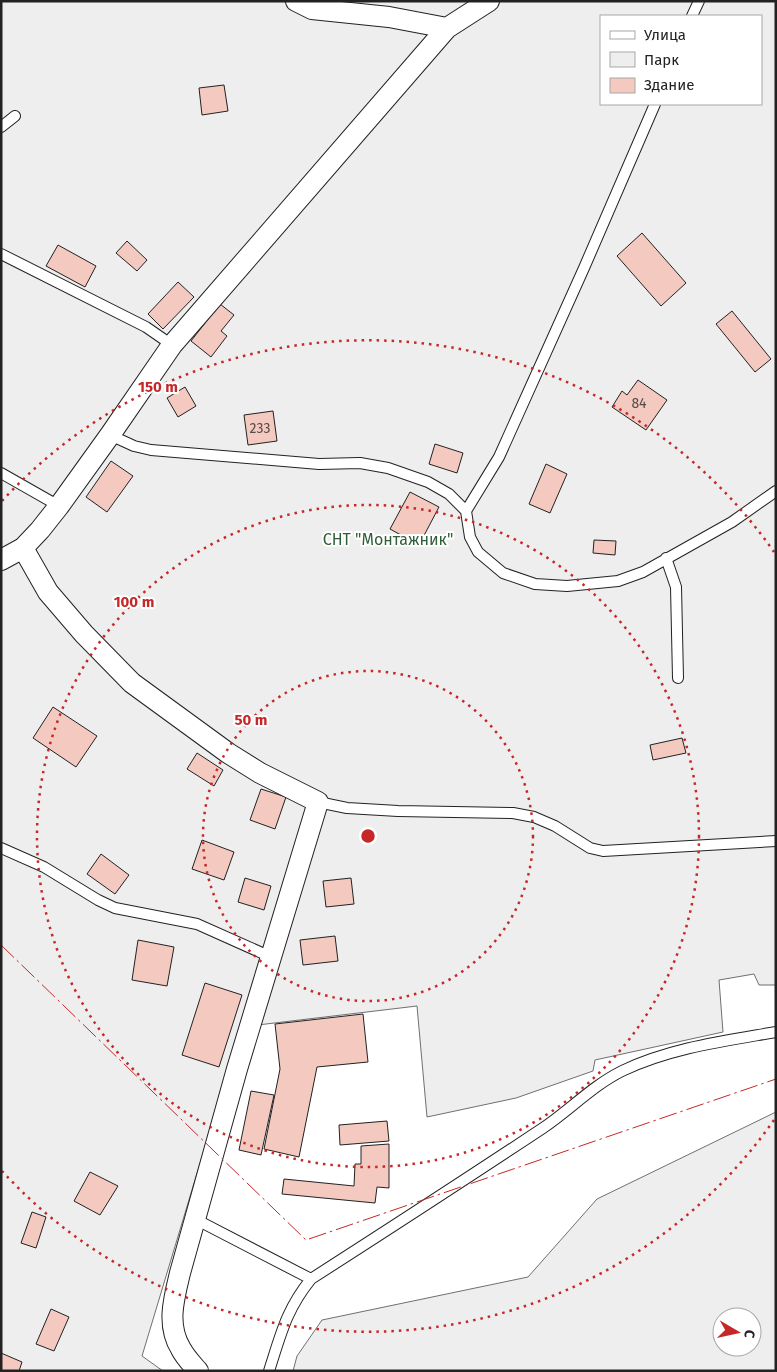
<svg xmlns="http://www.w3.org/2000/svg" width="777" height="1372" viewBox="0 0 777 1372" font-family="'Fira Sans',sans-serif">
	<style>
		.green { fill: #eee; stroke: #6f6f6f; fill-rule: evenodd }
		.building { fill: #f3c9c0; stroke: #222 }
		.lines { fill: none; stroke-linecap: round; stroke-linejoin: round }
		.service-casing { stroke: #222; stroke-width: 12 }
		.minor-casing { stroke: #222; stroke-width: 22 }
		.service { stroke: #fff; stroke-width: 10 }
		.minor { stroke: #fff; stroke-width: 20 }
		.power { stroke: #c62828; stroke-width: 1; stroke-dasharray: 18 4 2.5 4; stroke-linecap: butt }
		.ring { fill: none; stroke: #c62828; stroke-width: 2.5; stroke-dasharray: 2.5 5 }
		.labels { text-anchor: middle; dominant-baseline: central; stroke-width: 4; stroke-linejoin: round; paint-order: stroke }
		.number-label { font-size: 14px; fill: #564c4a }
		.park-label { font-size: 16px; fill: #2f5e38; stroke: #fff }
		.centre { fill: #c62828; stroke: #fff; stroke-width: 2.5 }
		.ring-label { font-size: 15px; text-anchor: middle; font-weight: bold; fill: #c62828; stroke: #fff; stroke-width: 4; stroke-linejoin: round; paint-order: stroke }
	</style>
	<rect width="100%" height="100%" fill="#fff"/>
	<path class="green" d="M1 1H776V985H759L754 974 719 980 723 1032 595 1060 593 1071 516 1098 427 1117 417 1006 241 1027 142 1356 163 1371H1ZM601 16H761V104H601Z
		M776 1112V1371H293L297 1356 322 1320 528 1277 597 1199ZM722 1317H752V1347H722Z"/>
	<path class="building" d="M224 85 228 111 202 115 199 88Z
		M642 233 686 283 661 306 617 256Z
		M127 241 147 260 137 271 116 253Z
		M58 245 96 266 85 287 46 266Z
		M178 282 194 297 163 329 148 314Z
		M220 304 234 315 221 331 227 336 211 357 191 341Z
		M732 311 771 359 755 372 716 324Z
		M638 380 667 400 646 430 612 407 622 391 627 395Z
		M185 387 196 406 178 417 167 398Z
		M273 411 277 441 248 445 244 415Z
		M435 444 463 453 457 473 429 464Z
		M111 461 133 476 107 512 86 497Z
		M546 464 567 474 550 513 529 504Z
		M410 492 439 507 419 545 390 529Z
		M594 540 616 541 615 555 593 553Z
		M53 707 97 736 76 767 33 738Z
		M682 738 686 753 653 760 650 745Z
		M197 753 223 770 214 786 187 769Z
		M261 789 286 797 275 829 250 820Z
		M202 840 234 852 224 880 192 869Z
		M101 854 129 875 115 894 87 874Z
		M245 878 271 886 264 910 238 902Z
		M351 878 354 904 326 907 323 881Z
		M335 936 338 961 303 965 300 940Z
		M138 940 174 947 167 986 132 980Z
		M205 983 242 995 219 1067 182 1055Z
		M363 1014 368 1062 317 1067 299 1157 264 1149 280 1069 275 1024Z
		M251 1091 274 1095 261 1155 239 1150Z
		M387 1121 389 1141 340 1145 339 1125Z
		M389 1144V1188L377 1187 375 1203 282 1194 284 1179 354 1186 355 1164H361V1146Z
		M90 1172 118 1186 100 1215 74 1201Z
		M32 1212 46 1217 36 1248 21 1243Z
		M51 1309 69 1317 54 1351 36 1344Z
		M1 1353 22 1362 19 1371H1Z"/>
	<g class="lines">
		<g class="service-casing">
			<path id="service" d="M692 16 699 1
				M1 127 15 116
				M1 254 146 327 172 345
				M110 435 134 446 151 450 319 464 360 463 388 468 428 482 449 494 466 511 470 537 478 552 503 573 535 584 567 586 618 581 643 572 732 522 776 491
				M1 473 59 506
				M466 511 499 457 584 268 655 104
				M666 558 676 587 678 678
				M318 802 347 808 398 811 513 813 534 817 555 826 590 848 603 851 776 841
				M1 848 44 867 98 900 115 908 197 924 271 957
				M195 1219 311 1279
				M269 1371C281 1334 286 1310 311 1279 389 1229 466 1179 543 1128 570 1110 592 1086 622 1071 670 1048 724 1041 776 1032"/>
		</g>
		<g class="minor-casing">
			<path id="minor" d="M296 1 312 9 389 17 447 28
				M1 560 23 548
				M198 1371C192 1364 185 1357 181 1349 166 1325 174 1298 180 1273L237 1069 318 802 260 773 228 753 132 683 84 634 48 592 23 548 40 530 59 506 110 435 172 345 447 28 489 1"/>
		</g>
		<use href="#service" class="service"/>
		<use href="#minor" class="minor"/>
		<path class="power" d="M1 945 306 1240 776 1079"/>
	</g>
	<g class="ring">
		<circle cx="368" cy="836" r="165"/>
		<circle cx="368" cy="836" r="331"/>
		<path d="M774 1120A496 496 0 0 1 2 1171M2 501A496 496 0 0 1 774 552"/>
	</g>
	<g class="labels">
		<g class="number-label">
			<text x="639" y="403">84</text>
			<text x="260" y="428">233</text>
		</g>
		<g class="park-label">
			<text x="388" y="539">СНТ "Монтажник"</text>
		</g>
	</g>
	<circle cx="368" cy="836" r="8" class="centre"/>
	<g class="ring-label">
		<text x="158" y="392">150 m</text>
		<text x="134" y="607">100 m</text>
		<text x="251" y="725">50 m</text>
	</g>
	<rect width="777" height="1372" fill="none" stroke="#222222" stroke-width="5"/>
	<rect x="600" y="15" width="162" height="90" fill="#ffffff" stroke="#a7a7a7"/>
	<rect x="610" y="31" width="25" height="8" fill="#ffffff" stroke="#a7a7a7"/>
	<text x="644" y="40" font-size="15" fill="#222222">Улица</text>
	<rect x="610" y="52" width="25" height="15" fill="#eeeeee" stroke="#a7a7a7"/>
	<text x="644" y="65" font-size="15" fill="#222222">Парк</text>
	<rect x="610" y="78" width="25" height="15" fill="#f3c9c0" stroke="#a7a7a7"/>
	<text x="644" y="90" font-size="15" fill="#222222">Здание</text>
	<g transform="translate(737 1332) rotate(99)"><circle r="24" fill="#ffffff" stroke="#a7a7a7"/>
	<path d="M0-4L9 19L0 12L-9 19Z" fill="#c62828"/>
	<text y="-8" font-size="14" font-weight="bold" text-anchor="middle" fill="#222222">С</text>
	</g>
</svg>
